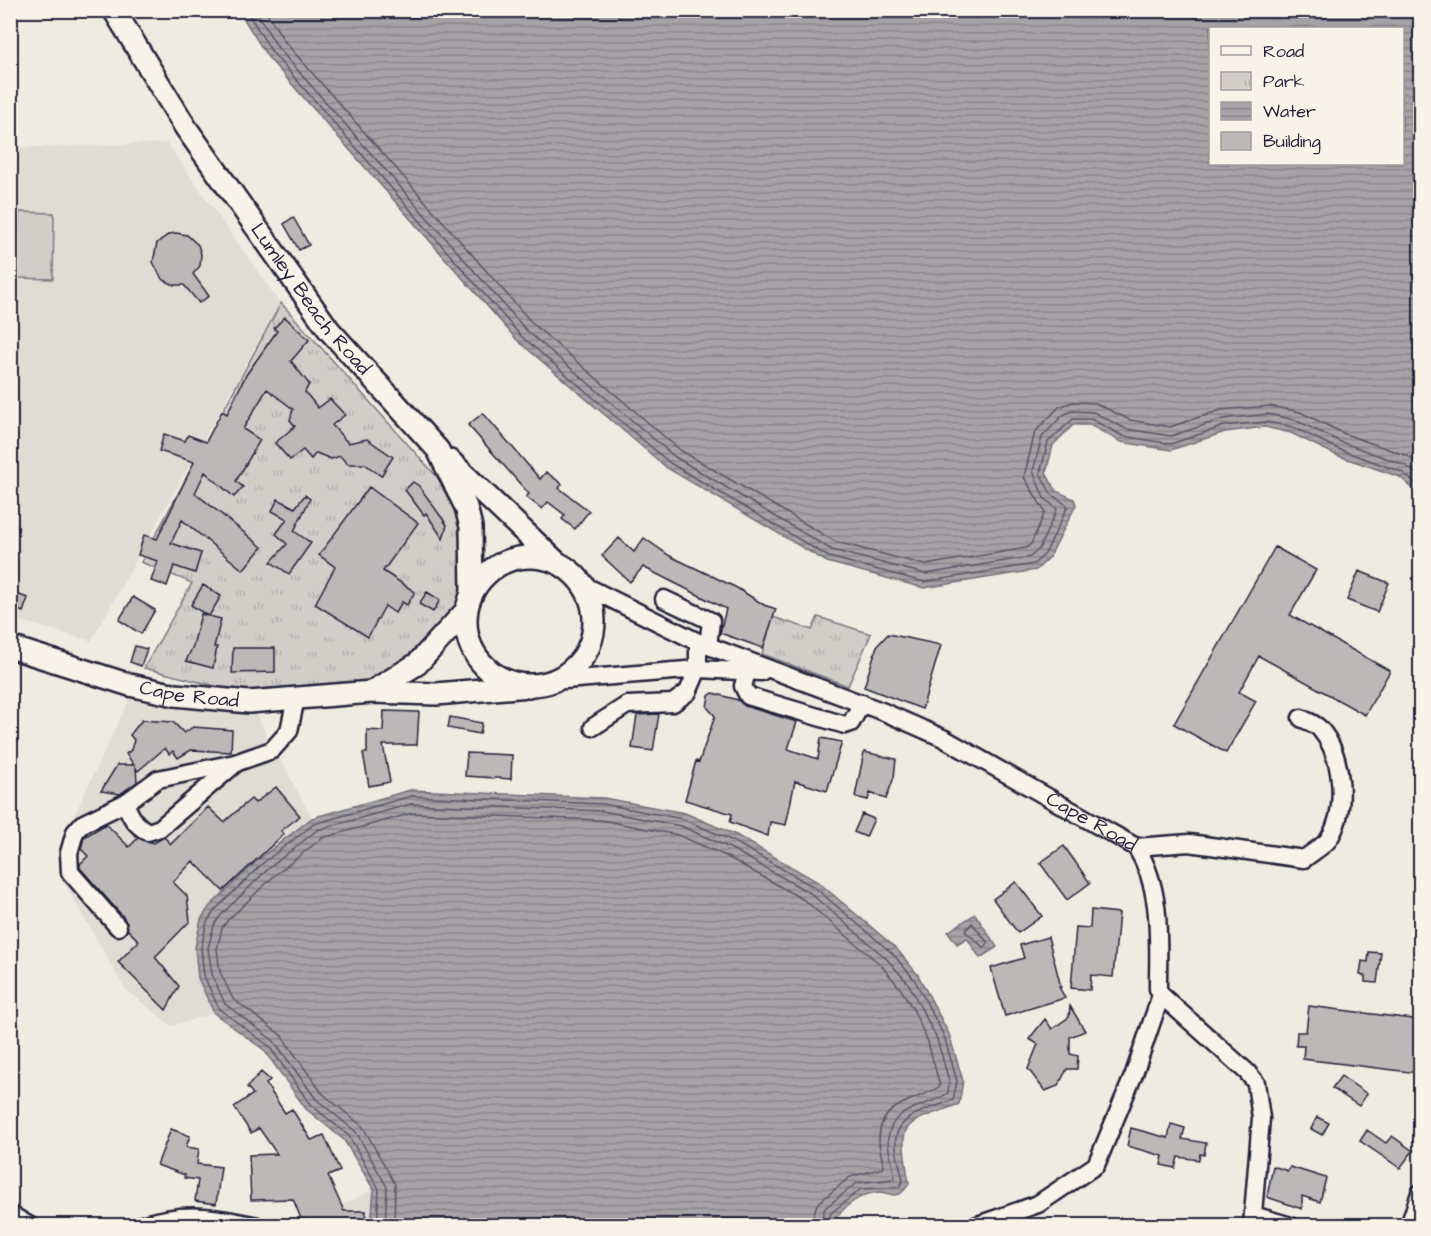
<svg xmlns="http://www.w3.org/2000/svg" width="1431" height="1236" viewBox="0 0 1431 1236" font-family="'Architects Daughter',sans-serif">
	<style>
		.built { fill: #dfdcd4 }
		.grass { fill: #d1cdc9; stroke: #7a7882; stroke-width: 1.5 }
		.park { fill: url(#park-tufts); stroke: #7a7882; stroke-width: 1.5 }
		.water { fill: url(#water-rules); stroke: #716f7b; stroke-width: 1.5; fill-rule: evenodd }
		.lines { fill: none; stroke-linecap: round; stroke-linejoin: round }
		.shore { stroke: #575666; stroke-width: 1.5 }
		.building { fill: #bbb8b7; stroke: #22223b; stroke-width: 1.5 }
		.minor-casing { stroke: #22223b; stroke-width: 21 }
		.major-casing { stroke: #22223b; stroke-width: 26 }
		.minor { stroke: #f7f3e8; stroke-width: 16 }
		.major { stroke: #f7f3e8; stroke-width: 21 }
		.labels { text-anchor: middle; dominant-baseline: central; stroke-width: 4.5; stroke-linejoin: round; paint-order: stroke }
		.street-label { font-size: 20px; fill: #22223b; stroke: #f7f3e8 }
	</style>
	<defs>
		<pattern id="park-tufts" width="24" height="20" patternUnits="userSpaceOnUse" patternTransform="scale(1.5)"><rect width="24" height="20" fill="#d1cdc9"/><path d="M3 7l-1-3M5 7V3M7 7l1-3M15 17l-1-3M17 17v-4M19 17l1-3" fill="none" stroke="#b3b0ae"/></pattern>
		<pattern id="water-rules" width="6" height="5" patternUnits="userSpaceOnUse" patternTransform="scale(1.5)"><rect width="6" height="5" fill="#a6a3a6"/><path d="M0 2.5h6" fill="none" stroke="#878488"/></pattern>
	</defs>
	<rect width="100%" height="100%" fill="#eeebe1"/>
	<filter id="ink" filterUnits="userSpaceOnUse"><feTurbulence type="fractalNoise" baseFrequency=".0167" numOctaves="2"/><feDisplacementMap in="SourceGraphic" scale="12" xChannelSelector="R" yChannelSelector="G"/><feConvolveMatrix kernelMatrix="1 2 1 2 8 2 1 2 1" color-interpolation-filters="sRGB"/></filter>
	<g filter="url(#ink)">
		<path class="built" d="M167 143 280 303 91 641 11 618 10 148Z
			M130 685 249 702 312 818 259 859 210 906 195 948 198 978 214 1013 172 1026 125 989 59 874 72 820 128 702Z
			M374 1190 371 1225 286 1226 300 1223Z"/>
		<path class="grass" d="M19 212 54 213 53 279 17 278Z"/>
		<path class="park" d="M281 303 473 517 465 604 411 665 348 690 255 696 144 668 192 583 141 562Z
			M773 617 812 630 818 617 871 634 848 686 762 654Z"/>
		<path class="water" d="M239 11H1420V495L1400 477 1336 455 1291 433 1265 427 1225 432 1171 450 1121 442 1090 425H1073L1053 445 1046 473 1056 491 1074 499 1076 505 1049 558 1036 570 924 588 827 562 667 468 517 340 267 56ZM1210 28H1402V164H1210Z
			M410 790 604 798 685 813 736 835 818 882 896 948 918 975 949 1034 963 1081 959 1104C898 1127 899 1119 909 1184 905 1189 902 1195 894 1195 890 1195 885 1192 880 1192 862 1192 839 1209 832 1225H371L374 1190 344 1140 306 1109 264 1050 214 1013 198 978 195 948 201 919 210 906 259 859 312 818Z
			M975 914 997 947 980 958 967 938 957 944 948 932Z"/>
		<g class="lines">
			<path class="shore" d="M246 10 272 52 521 336 670 463 829 557 924 582 1034 564 1045 554 1068 506 1051 494 1040 473 1048 442 1073 419H1091L1123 436 1171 444 1224 426 1266 422 1293 427 1338 449 1402 472 1420 487
				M255 10 278 48 527 331 675 457 832 550 925 574 1030 557 1039 549 1057 509 1044 498 1033 471 1042 437 1063 415 1072 411 1093 412 1126 429 1171 436 1223 419 1268 414 1295 420 1341 442 1405 465 1420 477
				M265 10 285 42 533 324 680 450 836 542 925 565 1026 548 1031 544 1045 512 1024 477 1035 432 1059 407 1073 402 1095 403 1130 420 1170 427 1221 410 1270 406 1300 412 1345 434 1408 456 1420 465
				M972 923 988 943 984 948 965 931Z
				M377 1226 379 1189 349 1136 310 1104 269 1046 219 1009 204 976 201 948 207 922 215 910 263 863 314 824 411 796 603 804 683 819 733 841 814 887 892 953 914 979 944 1036 957 1081 953 1100C934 1108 899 1113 896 1138 894 1151 901 1168 903 1181L899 1187 861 1189 831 1213 827 1226
				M385 1226 387 1187 356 1132 316 1099 274 1041 225 1004 212 974 208 948 214 925 221 915 268 869 317 830 411 804 602 811 681 826 730 848 810 893 886 958 908 983 937 1039 949 1081 948 1093C928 1108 892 1105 888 1138 887 1151 895 1166 894 1179L857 1183 825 1208 819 1226
				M394 1226 395 1184 363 1127 322 1093 281 1035 233 999 220 972 217 949 222 928 228 920 274 876 322 838 413 813 601 820 678 835 726 856 804 900 880 964 900 988 914 1011 928 1042 940 1086C918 1102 879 1100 879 1140 879 1149 883 1159 883 1168L850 1177 817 1204 810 1226"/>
		</g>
		<path class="building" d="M293 217 309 245 299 250 284 224Z
			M176 233 187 235 198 245 201 254 200 266 193 274 209 296 199 303 184 285H174L162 279 153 262 157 243 169 234Z
			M285 317 309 340 291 361 309 384 305 392 318 408 330 399 345 415 332 425 348 443 367 439 393 457 381 476 365 464H348L340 456 331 459 316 453 311 459 303 450 290 460 275 443 295 426 290 420 293 409 267 389 243 429 260 440 236 481 243 487 234 497 205 472 195 493 262 547 243 570 182 520 171 543 201 553 195 573 174 566 167 586 151 581 158 561 138 555 144 535 157 539 194 462 159 451 164 434 185 441 188 435 206 442 222 411 227 414 246 375 277 331 274 328Z
			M483 413 540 479 546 472 562 484 559 488 589 511 575 529 562 519 565 515 548 502 542 509 526 497 529 494 468 425Z
			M413 482 419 486 447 525 443 539 426 513 424 515 405 490Z
			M369 487 418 523 383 571 415 592 407 605 402 602 395 613 385 606 368 637 315 604 335 567 319 555Z
			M305 495 310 499 294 531 311 543 289 574 271 562 287 544 276 534 287 519 272 511 278 499 295 508Z
			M619 538 634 552 644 538 670 556 737 588 764 605 776 609 763 648 720 633 726 609 643 567 630 582 602 556Z
			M1275 547 1316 570 1290 615 1390 671 1365 715 1259 656 1239 692 1256 701 1226 753 1174 724Z
			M1359 571 1389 583 1377 612 1347 600Z
			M203 585 221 596 209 616 221 619 214 647H217L213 668 186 661 193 646 201 614 208 616 191 605Z
			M10 592 28 598 23 612 10 607Z
			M427 592 440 600 433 612 419 604Z
			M133 597 155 610 141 634 119 620Z
			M888 634 941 645 922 709 864 687 877 646Z
			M135 646 147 649 141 666 130 662Z
			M233 648H275V672L232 673Z
			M713 693 738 700 745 706 797 722 788 749 818 759 821 738 842 742 827 791 795 781 786 825 770 822 768 836 730 822 732 814 685 800 696 761 699 762 715 716 707 707 709 696Z
			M384 711 419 712 417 745H383L390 782 369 786 363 753H367V730L383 731Z
			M659 714 653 751 632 748 637 715Z
			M450 717 482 723 480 734 448 728Z
			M142 720 173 722 184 733 193 727 232 730 231 752 191 750 178 758 173 751 169 754 165 748 138 771 136 768 137 782 120 794 101 791 117 765H134L126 754 131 750 134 740 130 735Z
			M864 752 896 759 894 777 886 799 870 793 868 800 855 797Z
			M467 753 512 755 511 779 465 776Z
			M276 787 300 816 281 831 284 834 223 891 193 861 173 882 187 896 190 921 155 957 179 986 166 1010 118 962 139 941 128 930 124 918 80 868V864L88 856 81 849 84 837 106 824 129 847 138 838 154 843 164 837 171 844 208 807 224 822 251 799 255 803Z
			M862 814 874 819 866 837 854 832Z
			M1064 846 1090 883 1067 900 1040 863Z
			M1016 882 1042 916 1018 933 993 899Z
			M1091 910 1119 913 1113 977 1091 975 1090 990 1071 988 1076 927 1090 928Z
			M1048 937 1061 987H1059L1065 998 1005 1016 991 968 1024 958 1020 945Z
			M1369 952 1381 953 1377 983 1365 982V976L1360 975 1362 961 1368 962Z
			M1070 1006 1085 1031 1070 1037V1054L1078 1056 1077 1069H1067L1058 1086 1045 1091 1028 1069 1038 1044 1029 1039 1045 1019 1052 1029 1069 1017Z
			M1309 1006 1420 1020 1418 1073 1303 1059 1304 1046H1296L1297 1032H1306Z
			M261 1072 270 1080 266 1084 285 1113 292 1109 311 1140 324 1135 340 1171 328 1176 344 1211H366V1226H308L306 1219 302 1221 293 1199 251 1200 249 1155 277 1154 259 1128 251 1133 234 1107 253 1094 247 1087Z
			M1341 1076 1367 1094 1359 1106 1332 1088Z
			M1317 1117 1329 1123 1322 1135 1311 1129Z
			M1171 1124 1185 1128 1182 1139 1206 1143 1204 1155 1200 1154 1199 1160 1178 1157 1175 1168 1161 1165 1163 1156 1127 1146 1131 1128 1168 1138Z
			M171 1129 190 1136 186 1147 199 1149 197 1164 221 1167 216 1204 195 1201 198 1180 184 1178 185 1175 157 1165Z
			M1367 1130 1386 1143 1392 1136 1413 1151 1400 1168 1360 1141Z
			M1273 1166 1288 1171 1290 1167 1326 1178 1320 1202 1302 1196V1209L1267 1197Z"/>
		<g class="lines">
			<g class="minor-casing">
				<g id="minor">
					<path id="s1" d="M583 585 698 642 884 712 943 738 1136 847C1163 889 1158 941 1158 989L1161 995 1134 1074 1096 1165 1038 1204 975 1226"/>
					<path d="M664 599 711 621 708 646"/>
					<path d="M747 672 743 686 748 696 845 725 851 723 862 703"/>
					<path d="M553 681 698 669 761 672"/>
					<path d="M593 727 627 705 673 703 688 692 698 669V642"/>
					<path d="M125 803C131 817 134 824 148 832L160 828 235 764"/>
					<path d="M1136 847 1189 843 1304 859C1311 853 1324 846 1329 839 1348 809 1343 755 1320 729 1316 724 1307 721 1301 718"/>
					<path d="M118 927 70 872 69 853 75 832 82 824 125 803 158 779 235 763 272 750 289 731 296 698"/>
					<path d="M1161 995 1247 1072 1256 1083 1261 1118 1252 1226"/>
					<path d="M10 1214 30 1226"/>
					<path d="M1253 1215 1291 1226"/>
					<path d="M139 1226C184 1211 212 1216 258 1226"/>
					<path d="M1409 1226 1420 1193"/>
				</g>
			</g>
			<g class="major-casing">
				<g id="major">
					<path id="s2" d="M114 10 186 128 329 330 438 450 466 507 471 527 472 593"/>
					<path d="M450 461 555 561"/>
					<circle cx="530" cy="621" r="64"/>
					<path id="s3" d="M10 647 130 685 175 695 249 702 372 692 436 694 529 686"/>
					<path d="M373 691 417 664 466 611"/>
				</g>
			</g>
			<use href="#minor" class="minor"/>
			<use href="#major" class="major"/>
		</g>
	</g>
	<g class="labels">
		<g class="street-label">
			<text stroke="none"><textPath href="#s2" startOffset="350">Lumley Beach Road</textPath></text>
			<text stroke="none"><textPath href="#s3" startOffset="186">Cape Road</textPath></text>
			<text stroke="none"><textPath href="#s1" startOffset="562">Cape Road</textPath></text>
		</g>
	</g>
	<rect width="1431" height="1236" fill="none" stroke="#f7f3e8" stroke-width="36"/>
	<rect x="18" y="18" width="1395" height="1200" fill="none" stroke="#22223b" stroke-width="2" filter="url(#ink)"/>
	<rect x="1209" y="27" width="195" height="138" fill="#f7f3e8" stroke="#a29fa3" stroke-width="1.5"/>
	<rect x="1221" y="46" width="30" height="9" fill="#f7f3e8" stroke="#a29fa3" stroke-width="1.5"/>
	<text x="1263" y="57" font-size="18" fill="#22223b">Road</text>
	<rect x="1221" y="72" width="30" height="18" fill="url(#park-tufts)" stroke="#a29fa3" stroke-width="1.5"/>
	<text x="1263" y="87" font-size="18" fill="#22223b">Park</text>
	<rect x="1221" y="102" width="30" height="18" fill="url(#water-rules)" stroke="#a29fa3" stroke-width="1.5"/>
	<text x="1263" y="117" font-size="18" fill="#22223b">Water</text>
	<rect x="1221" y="132" width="30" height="18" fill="#bbb8b7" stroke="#a29fa3" stroke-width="1.5"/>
	<text x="1263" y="147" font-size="18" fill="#22223b">Building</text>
</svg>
